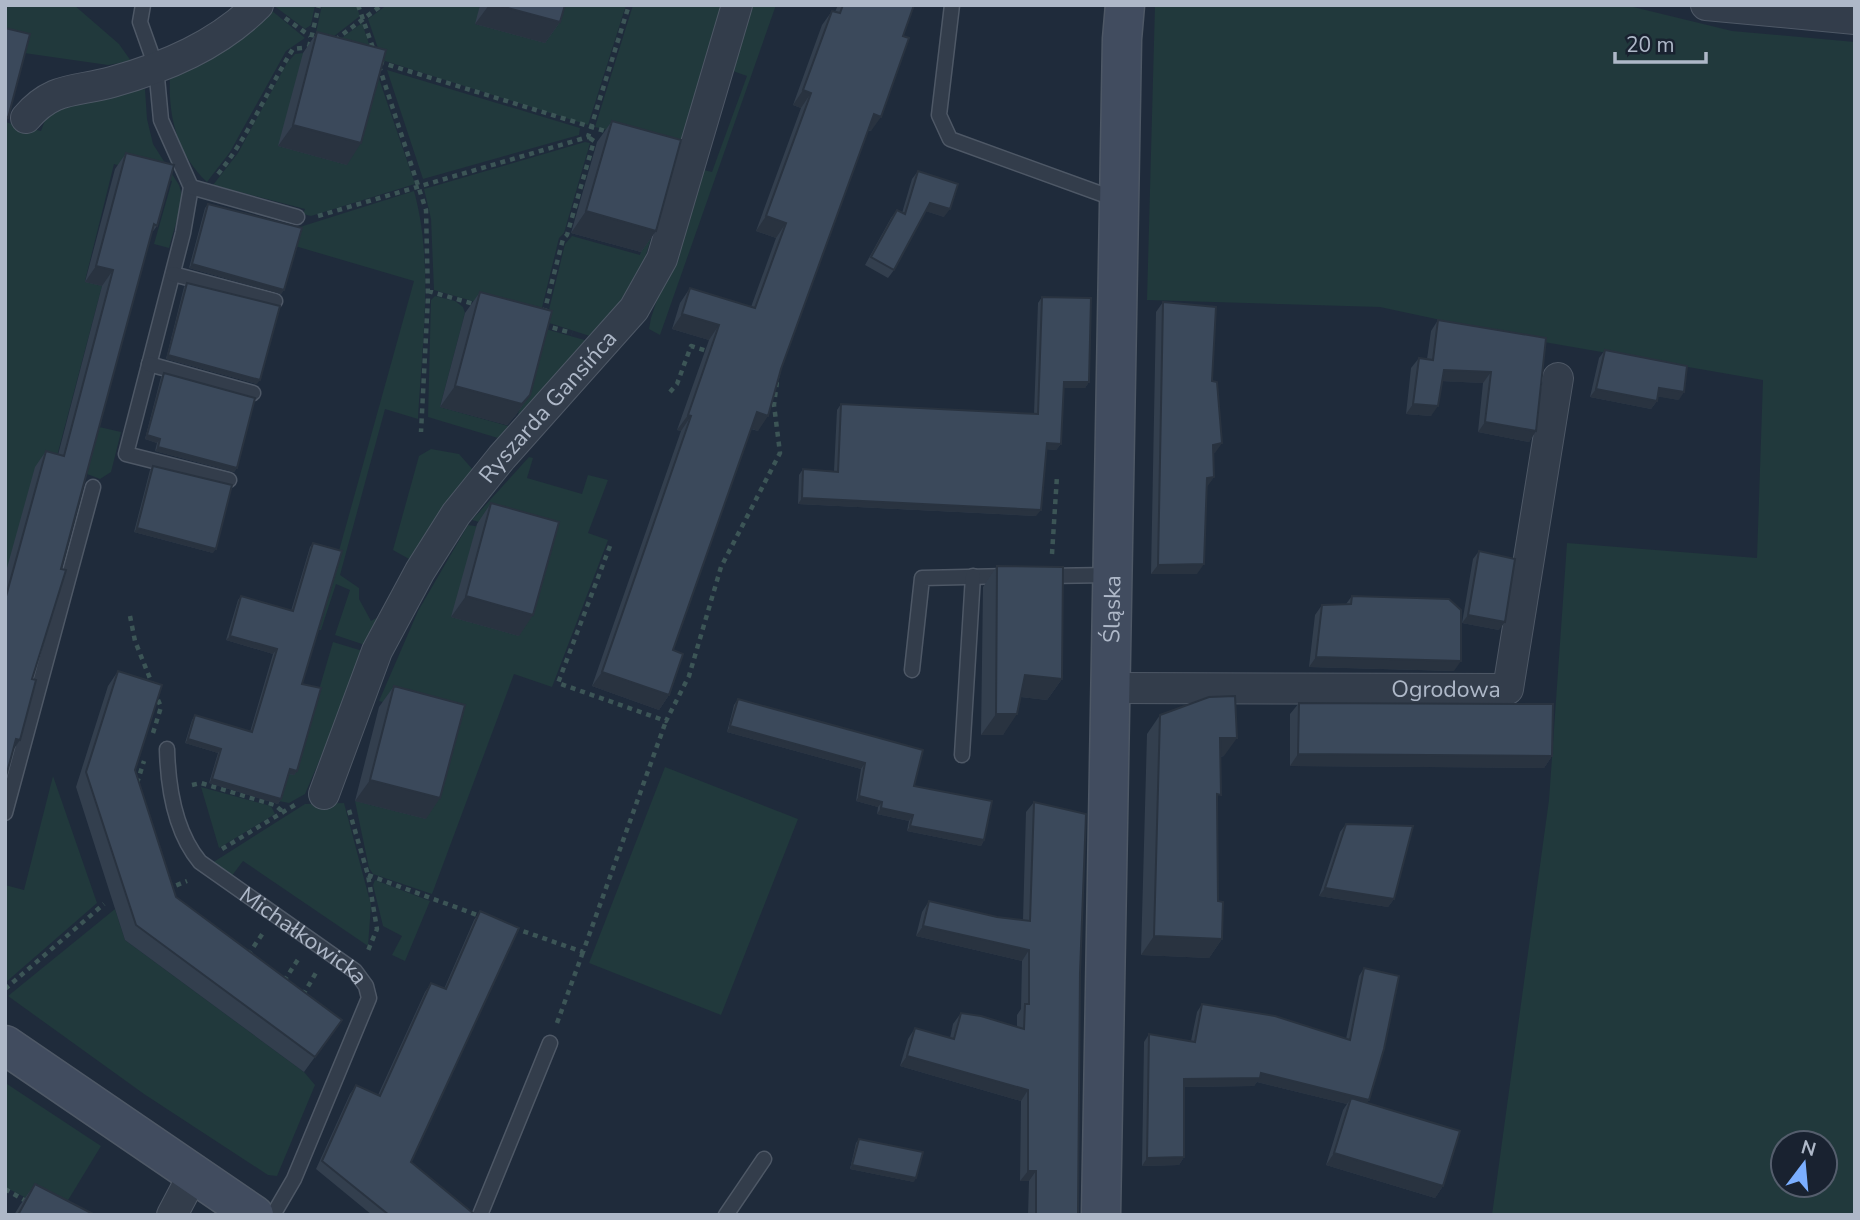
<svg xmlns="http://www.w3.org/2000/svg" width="1860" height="1220" viewBox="0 0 1860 1220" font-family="'Nunito Sans',sans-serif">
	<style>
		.green { fill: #21393c; fill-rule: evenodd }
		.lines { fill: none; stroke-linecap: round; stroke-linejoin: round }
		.lane-casing { stroke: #4e5866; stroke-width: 17 }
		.street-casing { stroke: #4e5866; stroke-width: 32 }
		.secondary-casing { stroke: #4e5866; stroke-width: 41 }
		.path { stroke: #3c5556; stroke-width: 4.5; stroke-dasharray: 5 5; stroke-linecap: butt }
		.lane { stroke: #333d4b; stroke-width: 14 }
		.street { stroke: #333d4b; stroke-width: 30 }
		.secondary { stroke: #414c5f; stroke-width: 38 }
		.wall { fill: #333f4e }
		.shaded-wall { fill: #293340 }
		.building { fill: #3b495b; stroke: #293340; stroke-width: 2 }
		.labels { text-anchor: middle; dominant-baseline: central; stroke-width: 7; stroke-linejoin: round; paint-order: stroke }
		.street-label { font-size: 23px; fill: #aeb8c8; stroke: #192230 }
	</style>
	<rect width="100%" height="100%" fill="#1f2b3b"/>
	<path class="green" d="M5 5H74L119 44 131 61 108 65 24 53 5 33Z
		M273 5H315L311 25 305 29Z
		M322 5H356L360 16 324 44 315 37Z
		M387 5H480L476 25 555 5H626L588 125 382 60 368 19Z
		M633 5H722L679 148 595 127Z
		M749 5H776L660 335 649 329 651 318 700 169 712 172 747 76 730 70Z
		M1155 5H1625L1732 31 1855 42V1215H1492L1549 800 1567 543 1757 558 1763 380 1544 342 1380 307 1147 300ZM1783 1143H1825V1185H1783Z
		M271 10 305 38 286 51 230 152 207 182C177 154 168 116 170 77Z
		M362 23 372 53 335 43Z
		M303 53 377 73 415 184 311 216 303 214 305 209 213 185 238 153 287 63 295 54Z
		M387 70 580 128 579 135 423 179Z
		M145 89 147 119 153 144 179 185 183 198 169 248 154 244 172 181 114 164 85 281 102 286 56 460 95 426 121 432 111 472 100 479 82 472 5 579V122L41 131 50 107 110 92Z
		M585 142 590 143 564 233 559 238 539 320 434 290 431 219 424 189Z
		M666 161 674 163 638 281 593 337 546 322 565 244 572 236 640 255Z
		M414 191C434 263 422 344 418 419L385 409 340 575 359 588V599L371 621 380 616 368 646 335 635 350 590 336 584 321 630H317L414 281 295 246 300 227Z
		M435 296 455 301 463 307 465 313 440 407 512 427 498 438 428 417 431 300Z
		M542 328 588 341 516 422Z
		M431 449 459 454 474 471 409 559 393 550 419 456Z
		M529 457 533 458 527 478 582 494 588 475 608 480 588 533 608 540 552 687 514 674 432 894 373 874 369 868 355 801 426 818 418 711 379 701 418 611 468 525 514 532 472 520Z
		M333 642 366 652 305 794 289 803 279 801 287 773 294 775Z
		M665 767 798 819 721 1015 589 963Z
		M53 776 97 903 5 983V885L24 890Z
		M201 787 271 806 275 814 219 848Z
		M344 803 371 905 368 946 243 861 231 877 212 863 305 804Z
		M375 880 430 901 405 961 392 955 402 936 383 926 373 885Z
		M115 909 125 940 304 1072 315 1085 277 1176 268 1175 144 1094 8 996Z
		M7 1084 101 1146 59 1215 5 1187Z"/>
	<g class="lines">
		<g class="lane-casing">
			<g id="lane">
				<path d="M143 5 140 22 156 67 161 120 191 187 183 233 126 454 229 480"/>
				<path d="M952 5 939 115 950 139 1118 200"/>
				<path d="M191 187 297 217"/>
				<path d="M173 274 275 301"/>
				<path d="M149 364 253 393"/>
				<path d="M1044 576 1111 575"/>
				<path d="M912 670 922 578 1010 576"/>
				<path id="s1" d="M167 749C168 788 175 832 200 862L355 971 366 986 369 998 294 1179 273 1215"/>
				<path d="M962 755 973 576"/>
				<path d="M5 813 93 487"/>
				<path d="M480 1215 550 1043"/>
				<path d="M726 1215 764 1159"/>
			</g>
		</g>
		<g class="street-casing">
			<g id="street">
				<path d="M1706 5 1855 19"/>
				<path d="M26 118C53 86 76 92 112 82 166 67 218 45 258 5"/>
				<path id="s2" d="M1110 688 1508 689 1558 378"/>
				<path id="s3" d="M324 794 377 651 420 571 456 514 502 457 634 309 662 259 737 5"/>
				<path d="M172 1215 193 1175"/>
			</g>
		</g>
		<g class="secondary-casing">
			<g id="secondary">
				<path d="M5 1045 254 1215"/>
				<path id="s4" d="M1101 1215 1122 39 1125 5"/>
			</g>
		</g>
		<path class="path" d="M358 5 374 51
			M285 18 310 36
			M335 40 382 5
			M309 47 319 5
			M379 62 608 132
			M379 66 426 210 428 297 421 432
			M218 174C247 139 268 89 293 49L312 47
			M318 216 588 137 629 5
			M428 291 474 304
			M544 313 563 239 567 235 594 141 588 137
			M543 325 572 333
			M670 392 677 384 691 346 710 352
			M610 546 558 683 666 721 689 676 721 567 780 453 774 405 778 373
			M1052 554 1057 476
			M130 616 135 641 153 686
			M153 733 161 707 156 695
			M137 783 144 761
			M192 785 201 783 275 805 283 812
			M349 810 368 875 377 929 367 953
			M222 849 298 803
			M368 875 480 916
			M167 889 187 881
			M514 928 583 952 666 721
			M248 955 263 933
			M284 981 299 958
			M5 989 104 904
			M303 995 317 971
			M557 1023 583 952
			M5 1189 26 1201"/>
		<use href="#lane" class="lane"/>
		<use href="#street" class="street"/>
		<use href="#secondary" class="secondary"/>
	</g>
	<path class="wall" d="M480 5H565L560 22 545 43 475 24Z
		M838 5H914L871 131H868L758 431 751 429 673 650 669 695 659 710 592 686 681 431 677 430 709 340 672 329 680 303 690 288 751 307 776 238 756 231 801 108 793 105 822 25 832 11 835 12Z
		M317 32 347 165 278 146 303 53Z
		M612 121 656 231 641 252 571 233 597 142Z
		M126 153 157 226 151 234 5 780V575L35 467 46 451 58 455 102 286 85 282 115 169Z
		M918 171 944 217 926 211 894 270 888 278 865 265 891 218 897 210 902 213 912 179Z
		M208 204 284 290 281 294 189 268 205 208Z
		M187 283 257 384 166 359 184 287Z
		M480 292 530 395 515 416 507 425 440 407 465 313Z
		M1042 297 1089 382 1085 388H1063L1061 444 1056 450 1046 449 1036 516 798 504 799 475 803 469 834 471 837 410 841 404 1034 414 1038 303Z
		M1163 302 1212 381 1215 453H1214V477L1206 487 1197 574H1151L1156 312Z
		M1438 320 1546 338 1536 431 1529 442 1478 432 1483 383 1442 381 1431 416 1406 414 1411 368 1419 358 1427 359 1431 331Z
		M1605 350 1679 400 1657 396V401L1651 409 1590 397 1599 358Z
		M164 373 237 468 234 472 155 451 157 443 145 439 161 377Z
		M153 466 213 553 134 532 150 470Z
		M491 503 519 636 451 617 477 524Z
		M313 543 302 684 297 771 294 775 288 774 281 799 278 804 209 783 218 753 185 743 192 720 195 715 250 732 273 654 226 640 238 600 241 596 291 611 310 547Z
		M1479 551 1499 630 1462 623 1473 559Z
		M997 566 1062 679 1047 700 1021 697 1003 735H981L983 587Z
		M1352 596 1454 671 1309 667 1315 615 1322 605 1346 604Z
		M118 671 135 770 176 897 342 1020 304 1072 125 940 76 787 108 686Z
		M394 686 426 819 355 801 379 707Z
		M738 699 914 786 984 840 981 846 907 831 909 821 877 814 878 807 856 801 861 769 727 732 734 705Z
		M1299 703 1552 756 1544 768 1290 766V714Z
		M1160 715 1224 756 1220 757 1217 800 1218 901 1222 939 1209 958 1141 955 1147 734Z
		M1034 802 1080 973 1078 1215H1028L1029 1181H1020L1021 1101 900 1066 908 1039 915 1028 950 1038 953 1024 961 1013 1017 1027V1015L1021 1009 1022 961 916 936 922 912 929 901 997 917 1023 920 1026 812Z
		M1346 824 1394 899 1388 907 1319 896 1340 832Z
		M480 911 411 1162 474 1215H372L316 1169 350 1094 356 1085 378 1095 425 992 431 983 444 989 474 920Z
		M1364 968 1369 1100 1367 1103 1443 1186 1435 1198 1326 1165 1343 1110 1347 1104 1257 1082 1254 1086 1184 1087V1157L1179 1165 1142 1166 1144 1042 1149 1034 1191 1041 1197 1012 1202 1004 1346 1039 1359 976Z
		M859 1139 914 1182 850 1169 856 1143Z
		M35 1184 95 1215H14L20 1205Z"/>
	<path class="shaded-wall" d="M489 5H497L560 22 545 43 475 24Z
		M803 90 811 93 801 108 793 105Z
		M874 114 881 117 871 131 864 129Z
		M293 125 361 143 347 165 278 146Z
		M930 203 950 209 944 217 925 211Z
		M586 211 656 231 641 252 571 233Z
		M766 216 786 223 776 238 756 231Z
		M192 264 284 290 281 294 189 268Z
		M96 266 113 270 102 286 85 282Z
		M682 314 719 325 709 340 672 329Z
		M168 355 260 380 257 384 166 359Z
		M1444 370 1491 372 1483 383 1437 381Z
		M1064 382H1089L1085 388H1059Z
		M455 386 530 395 515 416 507 425 440 407Z
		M1659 388 1684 392 1679 400 1654 396Z
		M1596 389 1657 401 1651 409 1590 397Z
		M1413 404 1438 406 1431 416 1406 414Z
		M757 412 768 416 758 431 747 427Z
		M688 415 691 416 681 431 677 430Z
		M1485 422 1536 431 1529 442 1478 432Z
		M147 435 160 439 157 443 145 439Z
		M1047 443 1061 444 1056 450 1042 449Z
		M1222 443 1215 453 1207 455 1213 445Z
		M158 447 237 468 234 472 155 451Z
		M1214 477 1207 487 1200 488 1207 478Z
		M802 498 1041 510 1036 516 798 504Z
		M137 528 216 549 213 553 134 532Z
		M1204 564 1197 574H1151L1158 565Z
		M466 596 533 615 519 636 451 617Z
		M1468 615 1505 622 1499 630 1462 623Z
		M230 636 277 649 273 654 226 640Z
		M1316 657 1461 661 1454 671 1309 667Z
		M602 672 669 695 659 710 592 686Z
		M1025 675 1062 679 1047 700 1011 696Z
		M996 714H1017L1003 735H981Z
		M730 726 865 763 861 769 727 732Z
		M1220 738H1237L1224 756 1207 757Z
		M16 739 20 740 9 756Z
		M188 739 221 749 218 753 185 743Z
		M1298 754 1552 756 1544 768 1290 766Z
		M290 769 297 771 294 775 287 773Z
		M212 779 281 799 278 804 209 783Z
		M370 780 440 798 426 819 355 801Z
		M859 796 882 802 878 807 856 801Z
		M881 808 913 815 909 821 877 814Z
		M910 826 984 840 981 846 907 831Z
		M1325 888 1394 899 1388 907 1319 896Z
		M923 926 1029 950 1022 961 916 936Z
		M1154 936 1222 939 1209 958 1141 955Z
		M907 1056 1028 1090 1021 1101 900 1066Z
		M1261 1073 1369 1100 1364 1108 1351 1098 1347 1104 1257 1082 1254 1086 1178 1087 1184 1079Z
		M1334 1153 1443 1186 1435 1198 1326 1165Z
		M1184 1157 1179 1165 1142 1166 1147 1158Z
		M852 1165 916 1178 914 1182 850 1169Z
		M1028 1171H1036L1029 1181H1020Z"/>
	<path class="building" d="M497 5H565L560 22Z
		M843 5H914L903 36 909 38 881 117 874 114 781 369 768 416 757 412 673 650 683 654 669 695 602 672 691 416 688 415 719 325 682 314 690 288 755 308 786 223 766 216 811 93 803 90 832 11 840 13Z
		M5 28 30 34 8 118 5 117Z
		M317 32 386 50 361 143 293 125Z
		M612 121 681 140 656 231 586 211Z
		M126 153 174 165 157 226 154 224 77 509 61 569 66 570 32 679 36 680 20 740 16 739 5 780V600L46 451 64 456 113 270 96 266Z
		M918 171 958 184 950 209 930 203 894 270 871 257 897 210 905 214Z
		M208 204 302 228 284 290 192 264Z
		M187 283 280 306 260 380 168 355Z
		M480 292 552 311 530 395 522 404 455 386Z
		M1042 297 1091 298 1089 382H1064L1061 444 1047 443 1041 510 802 498 803 469 838 472 841 404 1038 414Z
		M1163 302 1216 307 1212 381 1217 382 1222 443 1213 445 1214 477 1207 478 1204 564 1158 565Z
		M1438 320 1546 338 1536 431 1485 422 1491 372 1444 370 1438 406 1413 404 1419 358 1433 360Z
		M1605 350 1687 366 1684 392 1659 388 1657 401 1596 389Z
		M164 373 255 398 237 468 158 447 160 439 147 435Z
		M153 466 232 485 216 549 137 528Z
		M491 503 559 522 533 615 466 596Z
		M313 543 342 551 302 684 321 688 297 771 290 769 281 799 212 779 221 749 188 739 195 715 252 732 277 649 230 636 241 596 293 611Z
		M1479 551 1515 559 1505 622 1468 615Z
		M997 566 1063 567 1062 679 1025 675 1017 714H996Z
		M1352 596 1449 599 1461 610V661L1316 657 1322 605 1351 604Z
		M118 671 162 685 135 770 176 897 342 1020 315 1057 136 925 86 772Z
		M394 686 465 705 440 798 370 780Z
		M1235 696 1237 738H1220L1221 795 1217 794 1218 901 1223 902 1222 939 1154 936 1160 715 1209 697Z
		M738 699 923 750 914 786 992 801 984 840 910 826 913 815 881 808 882 802 859 796 865 763 730 726Z
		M1299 703 1553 704 1552 756 1298 754Z
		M1034 802 1086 814 1080 973 1078 1215H1036V1171H1028V1090L907 1056 915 1028 954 1039 961 1013 981 1016 1024 1029 1025 1004H1029V950L923 926 929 901 997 917 1030 921Z
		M1346 824 1413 826 1394 899 1325 888Z
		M480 911 519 928 411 1162 474 1214V1215H389L322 1161 356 1085 380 1096 431 983 446 989Z
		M1364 968 1399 976 1384 1049 1369 1100 1261 1073 1260 1078 1184 1079V1157L1147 1158 1149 1034 1195 1042 1202 1004 1275 1016 1350 1040Z
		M1351 1098 1460 1131 1443 1186 1334 1153Z
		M859 1139 923 1152 916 1178 852 1165Z
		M35 1184 95 1215H18Z"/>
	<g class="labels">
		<g class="street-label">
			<text stroke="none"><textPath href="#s3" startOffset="452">Ryszarda Gansińca</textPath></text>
			<text stroke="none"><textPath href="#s4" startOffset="606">Śląska</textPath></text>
			<text stroke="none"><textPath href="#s2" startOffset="336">Ogrodowa</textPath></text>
			<text stroke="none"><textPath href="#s1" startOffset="247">Michałkowicka</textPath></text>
		</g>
	</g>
	<rect width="1860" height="1220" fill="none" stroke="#aeb8c8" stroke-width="14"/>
	<g transform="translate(1804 1164) rotate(16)"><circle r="33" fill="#192230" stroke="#555e6d" stroke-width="2"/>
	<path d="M0-5L12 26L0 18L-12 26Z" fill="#7bafff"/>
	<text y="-10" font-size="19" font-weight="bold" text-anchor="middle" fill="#aeb8c8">N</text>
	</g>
	<path d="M1615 52v10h91v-10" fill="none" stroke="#aeb8c8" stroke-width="3.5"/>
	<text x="1626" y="52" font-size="21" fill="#aeb8c8" stroke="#192230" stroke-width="5" paint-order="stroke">20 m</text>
</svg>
